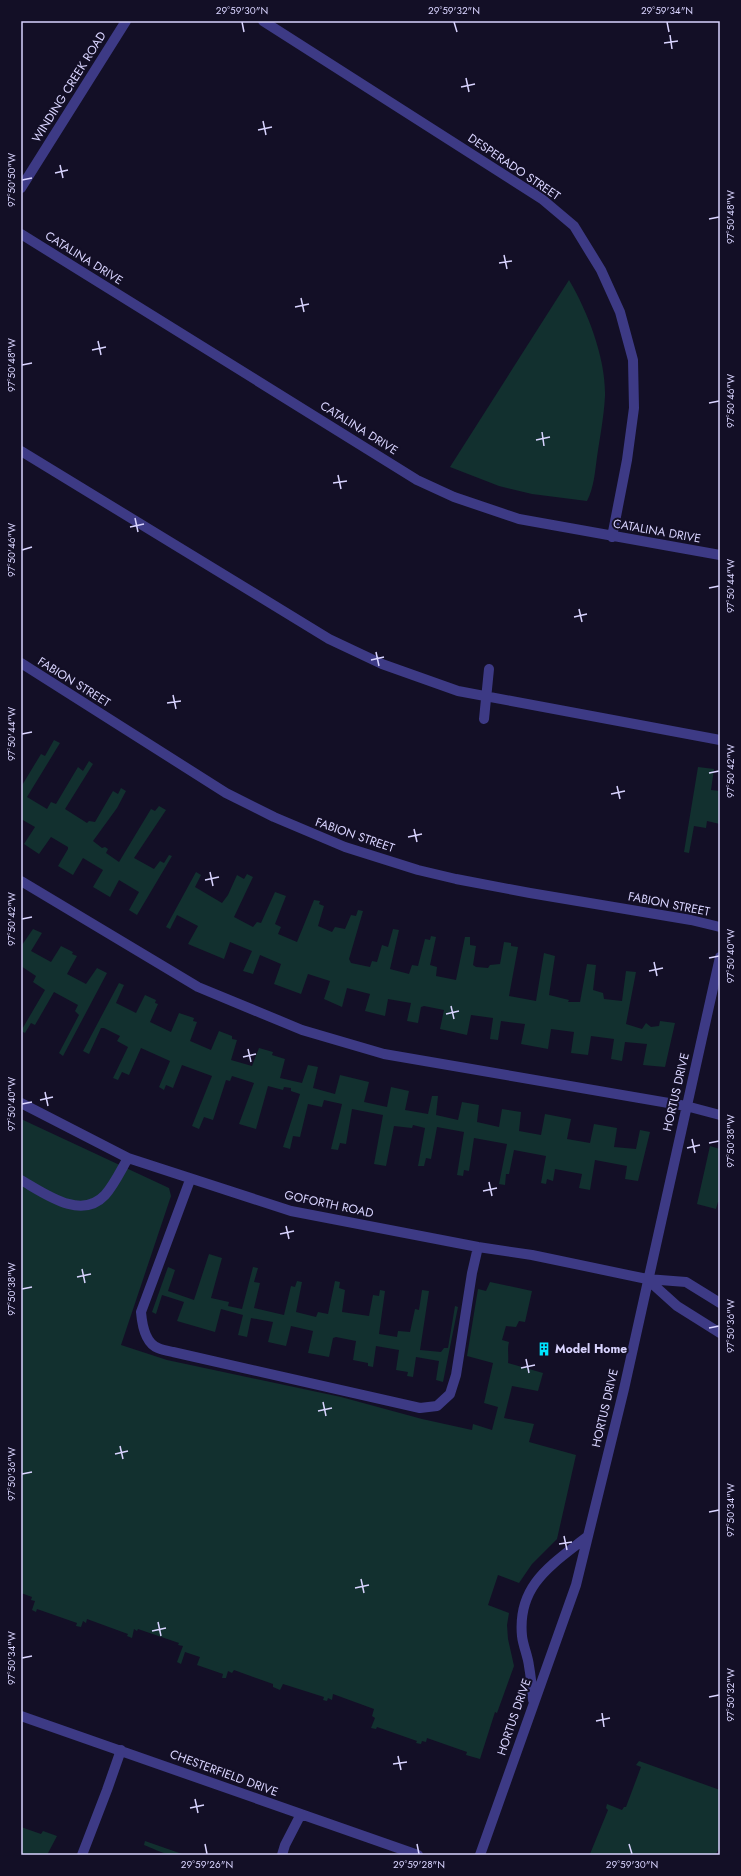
<svg xmlns="http://www.w3.org/2000/svg" width="741" height="1876" viewBox="0 0 741 1876" font-family="Jost,sans-serif">
	<style>
		.green { fill: #12302f }
		.lines { fill: none; stroke-linecap: round; stroke-linejoin: round }
		.minor { stroke: #3d3a85; stroke-width: 10 }
		.ticks { fill: none; stroke: #d9d4ff; stroke-width: 1.5 }
		.labels { text-anchor: middle; dominant-baseline: central; stroke-width: 4; stroke-linejoin: round; paint-order: stroke }
		.street-label { font-size: 12px; fill: #d9d4ff; stroke: #130f26 }
		.poi-label { font-size: 12px; font-weight: bold; fill: #d9d4ff; stroke: #130f26; text-anchor: start }
		.neatline { fill: none; stroke: #d9d4ff; stroke-width: 1.5 }
		.ticks-label { font-size: 10px; text-anchor: middle; fill: #d9d4ff }
	</style>
	<rect width="100%" height="100%" fill="#130f26"/>
	<path class="green" d="M569 280C588 312 606 359 605 396 604 416 600 437 597 457 595 471 594 488 587 501L532 494 499 486 450 467Z
		M54 740 60 743 27 797 47 809 51 802 56 804 78 767 83 771 89 761 93 764 65 809 87 823 89 821 95 822 113 791 118 794 121 788 126 791 117 808 93 841 102 848 105 847 108 849 106 853 119 862 151 809 155 811 159 806 166 810 134 858 154 869 160 861 164 863 169 855 172 856 137 915 129 910 139 892 119 880 110 897 93 887 103 870 83 858 73 875 58 866 68 849V847L51 837 39 854 24 844 35 827 21 819V787L41 754 45 756Z
		M698 767 714 769 711 790 720 791V824L707 821 706 828 694 826 689 853 684 852Z
		M196 872 201 875 195 887 222 903 228 895 237 875 244 879 247 874 253 877 234 917 253 927 257 922 261 923 275 892 286 896 275 924 281 927 278 934 297 942 314 900 320 901 319 904 324 906 318 926 332 932 335 927 345 929 351 915 356 916 358 910 363 911 349 959 351 963 370 967 372 961 377 962 382 945 388 947 393 929 399 930 390 969 409 974 412 965 418 966 425 939 430 940 431 936 436 937 430 965 437 967 436 976 456 980 465 937H470V945L476 946 473 965 476 967 488 968 490 965 500 964 504 942 511 943V946L518 947 509 996 536 1001 544 953 555 956 549 995 569 1000 568 1002H580L587 964 596 965 593 990 603 993 604 999 622 1001 626 971 636 972 626 1024 642 1029 646 1023 651 1027 659 1026 660 1021 675 1023 665 1067 643 1065 647 1044 625 1042 622 1061 611 1059 614 1039 591 1036 588 1055 571 1053 574 1032 551 1029 548 1049 521 1044 525 1024 501 1021 498 1040 490 1039 493 1018 471 1015 467 1035 440 1029 444 1010 424 1006 421 1007 418 1023 407 1021 411 1003 388 999 385 1016 365 1011 370 994 347 988 342 1007 324 999 330 981 308 974 301 994 274 984 281 964 260 955 253 974 243 971 252 951 230 942 224 959 188 944 198 926 177 915 170 929 166 927Z
		M33 929 42 933 31 951 51 962 61 946 73 952 72 954 77 956 67 974 86 984 97 968 107 973 63 1056 59 1053 79 1015 75 1011 78 1005 54 992 35 1025 31 1023 25 1033 21 1031 45 990 33 982 36 976 21 966V944L22 945Z
		M119 983 124 985 116 1003 136 1013 145 995 156 1000 155 1003 158 1004 150 1022 171 1032 179 1013 194 1018 193 1021 197 1022 190 1041 211 1050 219 1031 232 1036V1039L237 1040 231 1060 252 1066 259 1048 273 1052 272 1055 285 1059 280 1078 302 1083 308 1065 318 1067 313 1088 335 1094 340 1075 369 1082 364 1102 387 1107 391 1087 409 1091 405 1110 428 1114 432 1096H438L436 1115 458 1120 462 1102 479 1105 477 1122 499 1127 502 1109 521 1112 519 1131 541 1135 545 1114 571 1119 567 1139 590 1143 594 1124 617 1128 614 1147 636 1149 640 1130 650 1132 638 1181 625 1179 627 1166 595 1160 590 1190 579 1188 582 1174 555 1169 553 1181 547 1179 546 1184 541 1183 546 1156 514 1150 509 1174H506L505 1185 499 1184 507 1144 474 1138 469 1171 464 1170 463 1176 457 1175 464 1132 437 1127 431 1159 426 1158 424 1166H418L425 1128 413 1125 412 1128 394 1126 386 1166 374 1164 383 1115 352 1109 346 1144 340 1143 338 1150 331 1149 342 1104 324 1100 322 1107 308 1104 300 1137 293 1136 290 1149 283 1147 300 1094 291 1091V1088L284 1087 283 1090 268 1086 256 1129 239 1124 254 1083 232 1076 230 1081 226 1080 213 1120 204 1117 199 1129 192 1126 212 1076 182 1065 173 1088 166 1085 164 1090 159 1087 170 1061 141 1048 129 1075 122 1072 118 1080 113 1078 128 1047 117 1041 120 1036 104 1028H101L89 1054 83 1051Z
		M21 1119 169 1188 171 1196 121 1345 167 1360 341 1397 422 1419 472 1430 473 1424 492 1430 498 1407 484 1403 493 1363 467 1356 478 1289 486 1291 490 1282 532 1291 525 1322 519 1321 516 1327 506 1326 502 1340 509 1342C507 1350 509 1355 508 1363L543 1373 538 1391 512 1386 504 1418 534 1424 529 1442 576 1455 557 1539 532 1564 519 1583 498 1575 488 1605 509 1613 507 1625 508 1639 514 1666 497 1713 495 1712 480 1759 466 1755 467 1752 427 1738 426 1742 422 1741 421 1744 416 1743 417 1741 377 1727 376 1729 371 1728 375 1718 372 1716 374 1709 333 1694 332 1700 328 1698 327 1701 323 1700 324 1697 283 1684 280 1690 273 1687V1684L234 1670 232 1673 228 1671 226 1678H222L223 1674 197 1665 200 1657 185 1652 181 1664 177 1662 183 1646 178 1645 179 1643 138 1629 137 1631 134 1629 132 1638 127 1636 128 1634 87 1619 86 1623 83 1621 81 1627 76 1626 77 1623 37 1609 36 1612 32 1610 35 1601 31 1600 32 1597 21 1593Z
		M710 1146 720 1149V1202H718L716 1209 697 1204Z
		M209 1254 222 1258 211 1298 229 1302 228 1306 242 1309 253 1267 258 1268 254 1282 260 1283 254 1308 284 1315 291 1286 295 1287 297 1281 302 1282 296 1312 316 1317 318 1312 328 1314 335 1281 340 1282 339 1288 345 1290 342 1312 369 1316 373 1295 379 1296 380 1290 385 1291 379 1334 397 1337 398 1331 410 1332 415 1309 419 1310 422 1290 429 1291 420 1350 441 1352 444 1348H448L455 1306 458 1307 443 1382 436 1380 439 1361 416 1357 413 1377 407 1376 408 1372 396 1370 399 1350 376 1346 373 1367 368 1366V1363L353 1360 356 1341 336 1337 333 1338 329 1357 308 1353 313 1331 291 1326 286 1346 268 1342 273 1322 251 1318 247 1337 238 1335 243 1315 221 1309 215 1332 177 1321 184 1302 162 1295 156 1314 152 1312 168 1267 175 1270 168 1291 194 1300Z
		M639 1761 720 1790V1847L715 1855 590 1854 608 1810 606 1808 607 1804 622 1810 624 1807H626L641 1767 636 1765Z
		M21 1827 41 1834 43 1831 57 1836 47 1855H21Z
		M145 1841 185 1855C163 1855 162 1852 144 1845Z"/>
	<g class="lines">
		<path class="minor" d="M263 21 542 199 574 226 601 270 620 312 633 360 634 408 627 460 612 537
			M21 188 126 21
			M21 234 417 480 454 497 519 519 720 555
			M21 451 329 639 382 664 458 691 720 740
			M21 663 226 793 274 817 345 847 418 870 456 879 530 893 691 920 720 927
			M484 719 489 669
			M21 881 198 987 302 1030 384 1054 686 1106 720 1115
			M21 1103 128 1158 291 1211 478 1247 532 1255 647 1279
			M21 1180C44 1193 81 1221 105 1195 114 1185 121 1170 128 1158
			M190 1180 141 1312C142 1324 145 1343 158 1348 162 1350 168 1351 173 1352L420 1408 437 1406 450 1394 456 1375 472 1273 478 1247
			M720 1303 686 1282 647 1279 677 1306 720 1333
			M533 1700C532 1688 531 1677 529 1666 528 1656 523 1646 522 1636 517 1584 553 1564 588 1536
			M21 1716 418 1855
			M82 1855 107 1790 121 1750
			M282 1855 285 1845 301 1814
			M480 1855 576 1585 624 1389 720 957"/>
	</g>
	<path class="ticks" d="M242 22 244 32M454 22 457 32M667 22 669 32M670 35 672 49M664 43 678 41M466 78 469 92M461 87 475 84M263 121 266 135M258 130 272 127M60 165 63 178M55 173 68 170M22 180 32 178M709 219 719 217M504 255 507 269M499 263 512 261M301 298 304 312M295 307 309 304M98 341 101 355M92 350 106 347M22 365 32 363M709 403 719 401M542 432 544 446M536 440 550 437M338 475 341 489M333 483 347 481M135 518 138 532M130 527 144 524M22 550 32 547M709 588 719 586M579 609 582 622M574 617 587 614M376 652 379 666M371 660 384 657M173 695 176 709M167 703 181 701M22 734 32 732M709 773 719 771M617 786 620 799M611 794 625 791M414 829 417 842M408 837 422 834M210 872 213 886M205 880 219 877M22 919 32 917M709 958 719 956M654 962 657 976M649 971 663 968M451 1006 454 1019M446 1014 459 1011M248 1049 251 1062M243 1057 256 1054M45 1092 48 1106M40 1100 53 1097M22 1104 32 1102M692 1139 695 1153M709 1143 719 1141M687 1148 700 1145M489 1182 492 1196M483 1191 497 1188M286 1226 289 1239M280 1234 294 1231M82 1269 85 1283M77 1277 91 1274M22 1289 32 1287M709 1328 719 1326M526 1359 529 1373M521 1368 535 1365M323 1402 326 1416M318 1411 332 1408M120 1446 123 1459M115 1454 128 1451M22 1474 32 1472M709 1512 719 1510M564 1536 567 1550M559 1544 572 1542M361 1579 364 1593M355 1588 369 1585M158 1622 161 1636M152 1631 166 1628M22 1658 32 1656M709 1697 719 1695M602 1713 604 1727M596 1721 610 1718M398 1756 401 1770M393 1764 407 1762M195 1799 198 1813M190 1808 204 1805M205 1844 207 1854M417 1844 419 1854M629 1844 632 1854"/>
	<defs>
		<g id="building-bare" transform="scale(1.08)"><path d="M-4-6H4V6H1V3H-1V6H-4ZM-2.5-4.3h1.7v1.8h-1.7ZM.8-4.3h1.7v1.8H.8ZM-2.5-1h1.7V.8h-1.7ZM.8-1h1.7V.8H.8Z" fill="#00e5ff" stroke="#130f26" stroke-width="2.5" paint-order="stroke"/></g>
	</defs>
	<g fill-rule="evenodd">
		<use href="#building-bare" x="544" y="1349"/>
	</g>
	<g class="labels">
		<g class="street-label">
			<text transform="translate(69 87) rotate(-58)">WINDING CREEK ROAD</text>
			<text transform="translate(514 167) rotate(34)">DESPERADO STREET</text>
			<text transform="translate(84 258) rotate(32)">CATALINA DRIVE</text>
			<text transform="translate(359 428) rotate(32)">CATALINA DRIVE</text>
			<text transform="translate(657 531) rotate(10)">CATALINA DRIVE</text>
			<text transform="translate(74 682) rotate(32)">FABION STREET</text>
			<text transform="translate(355 835) rotate(19)">FABION STREET</text>
			<text transform="translate(669 904) rotate(11)">FABION STREET</text>
			<text transform="translate(676 1092) rotate(-77)">HORTUS DRIVE</text>
			<text transform="translate(329 1204) rotate(12)">GOFORTH ROAD</text>
			<text transform="translate(605 1408) rotate(-77)">HORTUS DRIVE</text>
			<text transform="translate(514 1717) rotate(-71)">HORTUS DRIVE</text>
			<text transform="translate(224 1773) rotate(20)">CHESTERFIELD DRIVE</text>
		</g>
		<g class="poi-label">
			<text x="555" y="1349">Model Home</text>
		</g>
	</g>
	<rect width="741" height="1876" fill="none" stroke="#130f26" stroke-width="44"/>
	<rect x="22" y="22" width="697" height="1832" class="neatline"/>
	<g class="ticks-label">
		<text x="242" y="14">29°59'30"N</text>
		<text x="454" y="14">29°59'32"N</text>
		<text x="667" y="14">29°59'34"N</text>
		<text transform="translate(11 180) rotate(-90)" y="4">97°50'50"W</text>
		<text transform="translate(730 217) rotate(-90)" y="4">97°50'48"W</text>
		<text transform="translate(11 365) rotate(-90)" y="4">97°50'48"W</text>
		<text transform="translate(730 401) rotate(-90)" y="4">97°50'46"W</text>
		<text transform="translate(11 550) rotate(-90)" y="4">97°50'46"W</text>
		<text transform="translate(730 586) rotate(-90)" y="4">97°50'44"W</text>
		<text transform="translate(11 734) rotate(-90)" y="4">97°50'44"W</text>
		<text transform="translate(730 771) rotate(-90)" y="4">97°50'42"W</text>
		<text transform="translate(11 919) rotate(-90)" y="4">97°50'42"W</text>
		<text transform="translate(730 956) rotate(-90)" y="4">97°50'40"W</text>
		<text transform="translate(11 1104) rotate(-90)" y="4">97°50'40"W</text>
		<text transform="translate(730 1141) rotate(-90)" y="4">97°50'38"W</text>
		<text transform="translate(11 1289) rotate(-90)" y="4">97°50'38"W</text>
		<text transform="translate(730 1326) rotate(-90)" y="4">97°50'36"W</text>
		<text transform="translate(11 1474) rotate(-90)" y="4">97°50'36"W</text>
		<text transform="translate(730 1510) rotate(-90)" y="4">97°50'34"W</text>
		<text transform="translate(11 1658) rotate(-90)" y="4">97°50'34"W</text>
		<text transform="translate(730 1695) rotate(-90)" y="4">97°50'32"W</text>
		<text x="207" y="1868">29°59'26"N</text>
		<text x="419" y="1868">29°59'28"N</text>
		<text x="632" y="1868">29°59'30"N</text>
	</g>
</svg>
